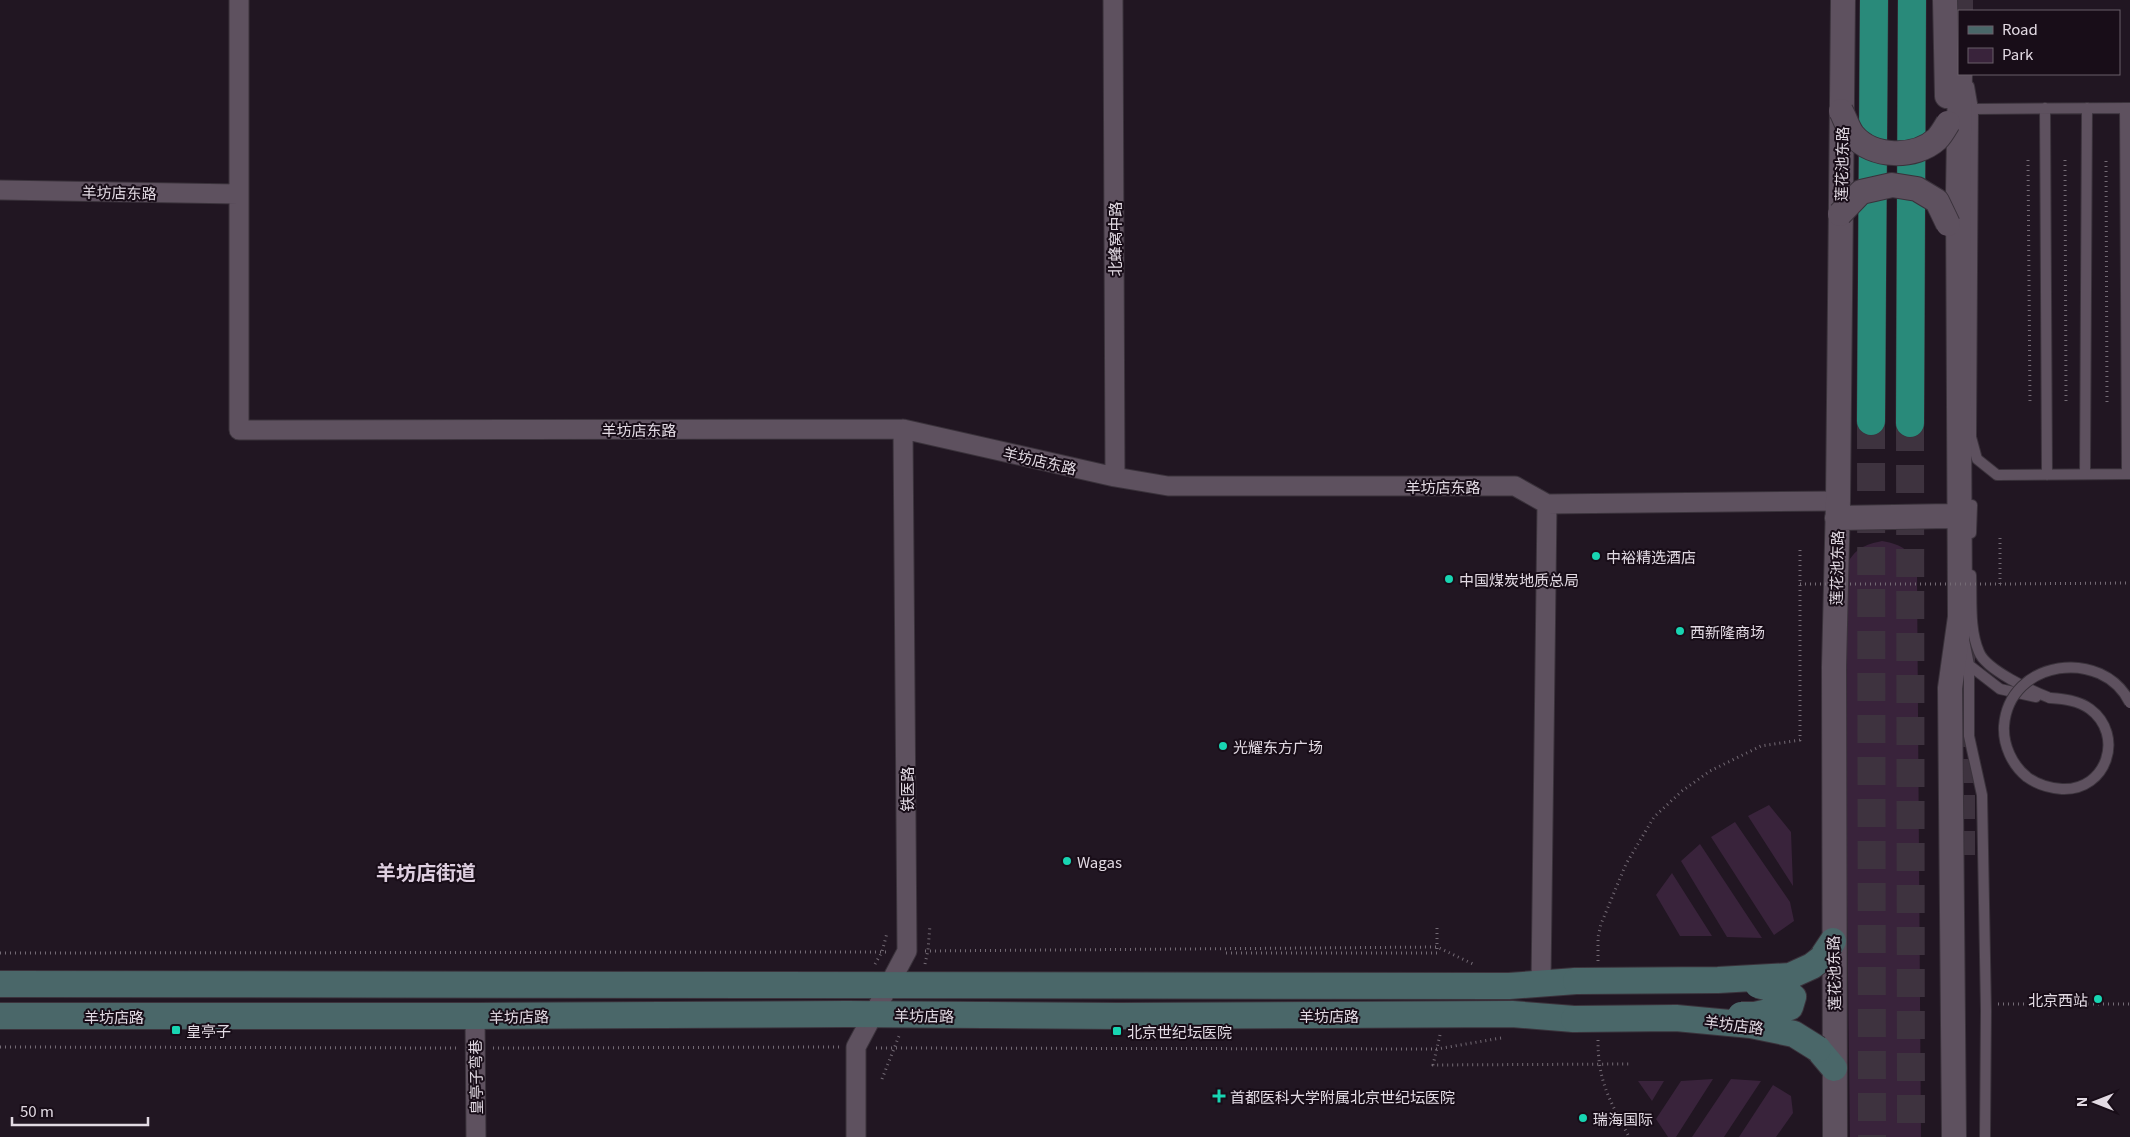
<svg xmlns="http://www.w3.org/2000/svg" width="2130" height="1137" viewBox="0 0 2130 1137" font-family="Georgia,'Noto Sans SC',serif">
	<style>
		.green { fill: #39233b }
		.lines { fill: none; stroke-linecap: round; stroke-linejoin: round }
		.tertiary-tunnel { stroke: #3e333f; stroke-width: 24; stroke-dasharray: 24 12; stroke-linecap: butt }
		.trunk-tunnel { stroke: #3e333f; stroke-width: 28; stroke-dasharray: 28 14; stroke-linecap: butt }
		.service-casing { stroke: #3a323b; stroke-width: 12 }
		.minor-casing { stroke: #3a323b; stroke-width: 21 }
		.tertiary-casing { stroke: #3a323b; stroke-width: 26 }
		.secondary-casing { stroke: #3a323b; stroke-width: 28 }
		.trunk-casing { stroke: #3a323b; stroke-width: 29 }
		.path { stroke: #736a74; stroke-width: 3; stroke-dasharray: 1 4; stroke-linecap: butt }
		.service { stroke: #5e515f; stroke-width: 10 }
		.minor { stroke: #5e515f; stroke-width: 19 }
		.tertiary { stroke: #5e515f; stroke-width: 24 }
		.secondary { stroke: #4a6769; stroke-width: 26 }
		.trunk { stroke: #298a7a; stroke-width: 28 }
		.service-bridge-casing { stroke: #3a323b; stroke-width: 12; stroke-linecap: butt }
		.tertiary-bridge-casing { stroke: #3a323b; stroke-width: 26; stroke-linecap: butt }
		.secondary-bridge-casing { stroke: #3a323b; stroke-width: 28; stroke-linecap: butt }
		.path-bridge { stroke: #736a74; stroke-width: 3; stroke-dasharray: 1 4; stroke-linecap: butt }
		.service-bridge { stroke: #5e515f; stroke-width: 10 }
		.tertiary-bridge { stroke: #5e515f; stroke-width: 24 }
		.secondary-bridge { stroke: #4a6769; stroke-width: 26 }
		.poi-dot { fill: #18d5b2; stroke: #180d18; stroke-width: 2 }
		.labels { text-anchor: middle; dominant-baseline: central; stroke-width: 4; stroke-linejoin: round; paint-order: stroke }
		.street-label { font-size: 15px; fill: #e2dae3; stroke: #180d18 }
		.poi-label { font-size: 15px; fill: #e2dae3; stroke: #180d18; text-anchor: start }
		.district-label { font-size: 20px; font-weight: bold; fill: #ddcedf; stroke: #180d18 }
	</style>
	<rect width="100%" height="100%" fill="#211622"/>
	<path class="green" d="M1882 541C1904 545 1910 550 1917 571L1921 1137H1850L1843 570C1855 550 1859 546 1882 541Z
		M1769 805 1791 832 1793 886 1748 816Z
		M1735 822 1790 902 1794 921 1774 935 1711 837Z
		M1700 844 1762 938 1727 937 1681 861Z
		M1672 873 1712 936H1680L1656 895Z
		M1713 1079 1676 1137H1668L1656 1119 1681 1081Z
		M1731 1079 1761 1081 1724 1137H1692Z
		M1638 1081H1664L1652 1101Z
		M1773 1085 1791 1096 1793 1113 1776 1137H1739Z"/>
	<g class="lines">
		<path class="tertiary-tunnel" d="M1961 0V11
			M1963 651V863"/>
		<path class="trunk-tunnel" d="M1871 421 1872 1137
			M1910 423 1911 1137"/>
		<g class="service-casing">
			<path id="service" d="M1969 86 1973 109 1971 437 1977 459 1997 475 2130 474
				M2045 108 2047 475
				M2125 108 2127 474
				M1970 114 1973 109 2130 108
				M2085 474 2087 108
				M1971 533 1972 505
				M1971 575C1972 600 1969 629 1979 652 1986 670 2032 691 2050 698
				M1964 640 1969 665V736L1982 795 1986 1011 1985 1137
				M1969 665 2000 689 2036 697"/>
		</g>
		<g class="minor-casing">
			<path id="minor" d="M239 0V430L903 429 1115 477 1168 486H1515L1547 504 1838 501
				M1113 0 1115 477
				M0 190 238 194
				M1541 984 1547 504
				M475 1016 476 1137
				M856 1137V1047L907 951 903 429"/>
		</g>
		<g class="tertiary-casing">
			<path id="tertiary" d="M1945 0 1947 96
				M1837 518 1950 516
				M1835 1137 1834 667 1838 501 1843 0
				M1954 1137 1950 688 1960 617 1958 194 1960 74"/>
		</g>
		<g class="secondary-casing">
			<path id="secondary" d="M1821 959 1833 941
				M0 984 1509 986 1576 981
				M0 1016H475L847 1014 1119 1016 1512 1014 1574 1019
				M1818 1049 1834 1068"/>
		</g>
		<g class="trunk-casing">
			<path id="trunk" d="M1871 421 1874 0
				M1910 423 1912 0"/>
		</g>
		<path class="path" d="M2028 160 2030 404
			M2065 160 2066 404
			M2106 161 2107 403
			M2000 584 2130 583
			M925 951 1437 947 1473 964
			M0 953 886 952
			M1226 953H1437V926
			M1598 961V937L1601 924 1626 864 1654 817 1682 791 1710 771 1761 746 1800 740V547
			M875 964 882 952 887 933
			M925 964 928 950 930 925
			M1998 1004H2130
			M1440 1035 1433 1065 1629 1064
			M1598 1040C1598 1083 1610 1100 1629 1137
			M0 1047 459 1048
			M493 1048 839 1047
			M876 1048 1437 1049 1501 1038
			M882 1079 899 1036"/>
		<use href="#service" class="service"/>
		<use href="#minor" class="minor"/>
		<use href="#tertiary" class="tertiary"/>
		<use href="#secondary" class="secondary"/>
		<use href="#trunk" class="trunk"/>
		<g class="service-bridge-casing">
			<path id="service-bridge" d="M2050 698C2063 699 2078 700 2090 709 2125 735 2107 791 2062 789 2048 788 2038 785 2027 777 2012 765 2003 745 2004 726 2009 659 2103 647 2130 703"/>
		</g>
		<g class="tertiary-bridge-casing">
			<path id="tertiary-bridge" d="M1841 111C1845 118 1848 129 1853 135 1872 158 1915 159 1937 139 1941 135 1945 128 1948 123
				M1840 214 1861 192 1892 185 1917 189 1937 201 1948 224"/>
		</g>
		<g class="secondary-bridge-casing">
			<path id="secondary-bridge" d="M1576 981 1718 980 1790 976 1812 966 1821 959
				M1741 1015H1755L1790 1007 1793 997 1787 992 1758 985
				M1574 1019 1676 1018 1751 1025 1794 1034 1818 1049"/>
		</g>
		<path class="path-bridge" d="M1800 584H2000V538"/>
		<use href="#service-bridge" class="service-bridge"/>
		<use href="#tertiary-bridge" class="tertiary-bridge"/>
		<use href="#secondary-bridge" class="secondary-bridge"/>
	</g>
	<g class="poi-dot">
		<circle cx="1596" cy="556" r="5"/>
		<circle cx="1449" cy="579" r="5"/>
		<circle cx="1680" cy="631" r="5"/>
		<circle cx="1223" cy="746" r="5"/>
		<circle cx="1067" cy="861" r="5"/>
		<circle cx="2098" cy="999" r="5"/>
		<rect x="171" y="1025" width="10" height="10" rx="2.5"/>
		<rect x="1112" y="1026" width="10" height="10" rx="2.5"/>
		<path d="M1216.5 1088.5h5v5h5v5h-5v5h-5v-5h-5v-5h5z"/>
		<circle cx="1583" cy="1118" r="5"/>
	</g>
	<g class="labels">
		<g class="street-label">
			<text transform="translate(1841 164) rotate(-89)">莲花池东路</text>
			<text transform="translate(119 192) rotate(1)">羊坊店东路</text>
			<text transform="translate(1114 239) rotate(-90)">北蜂窝中路</text>
			<text x="639" y="429">羊坊店东路</text>
			<text transform="translate(1040 460) rotate(13)">羊坊店东路</text>
			<text x="1443" y="486">羊坊店东路</text>
			<text transform="translate(1836 568) rotate(-89)">莲花池东路</text>
			<text transform="translate(906 789) rotate(-90)">铁医路</text>
			<text transform="translate(1833 973) rotate(-91)">莲花池东路</text>
			<text transform="translate(924 1015) rotate(1)">羊坊店路</text>
			<text x="1329" y="1015">羊坊店路</text>
			<text x="114" y="1016">羊坊店路</text>
			<text transform="translate(519 1016) rotate(-1)">羊坊店路</text>
			<text transform="translate(1734 1024) rotate(7)">羊坊店路</text>
			<text transform="translate(475 1077) rotate(-91)">皇亭子弯巷</text>
		</g>
		<g class="poi-label">
			<text x="1606" y="556">中裕精选酒店</text>
			<text x="1459" y="579">中国煤炭地质总局</text>
			<text x="1690" y="631">西新隆商场</text>
			<text x="1233" y="746">光耀东方广场</text>
			<text x="1077" y="861">Wagas</text>
			<text x="2088" y="999" text-anchor="end">北京西站</text>
			<text x="186" y="1030">皇亭子</text>
			<text x="1127" y="1031">北京世纪坛医院</text>
			<text x="1230" y="1096">首都医科大学附属北京世纪坛医院</text>
			<text x="1593" y="1118">瑞海国际</text>
		</g>
		<g class="district-label">
			<text x="426" y="871">羊坊店街道</text>
		</g>
	</g>
	<rect x="1958" y="10" width="162" height="65" fill="#180d18" stroke="#695f69"/>
	<rect x="1968" y="26" width="25" height="8" fill="#4a6769" stroke="#695f69"/>
	<text x="2002" y="35" font-size="15" fill="#e2dae3">Road</text>
	<rect x="1968" y="48" width="25" height="15" fill="#39233b" stroke="#695f69"/>
	<text x="2002" y="60" font-size="15" fill="#e2dae3">Park</text>
	<g transform="translate(2095 1102) rotate(270)" stroke="#180d18" stroke-width="4" paint-order="stroke">
	<path d="M0-4L9 19L0 12L-9 19Z" fill="#e2dae3"/>
	<text y="-8" font-size="14" font-weight="bold" text-anchor="middle" fill="#e2dae3">N</text>
	</g>
	<path d="M12 1117v8h136v-8" fill="none" stroke="#e2dae3" stroke-width="2.5"/>
	<text x="20" y="1117" font-size="15" fill="#e2dae3" stroke="#180d18" stroke-width="4" paint-order="stroke">50 m</text>
</svg>
